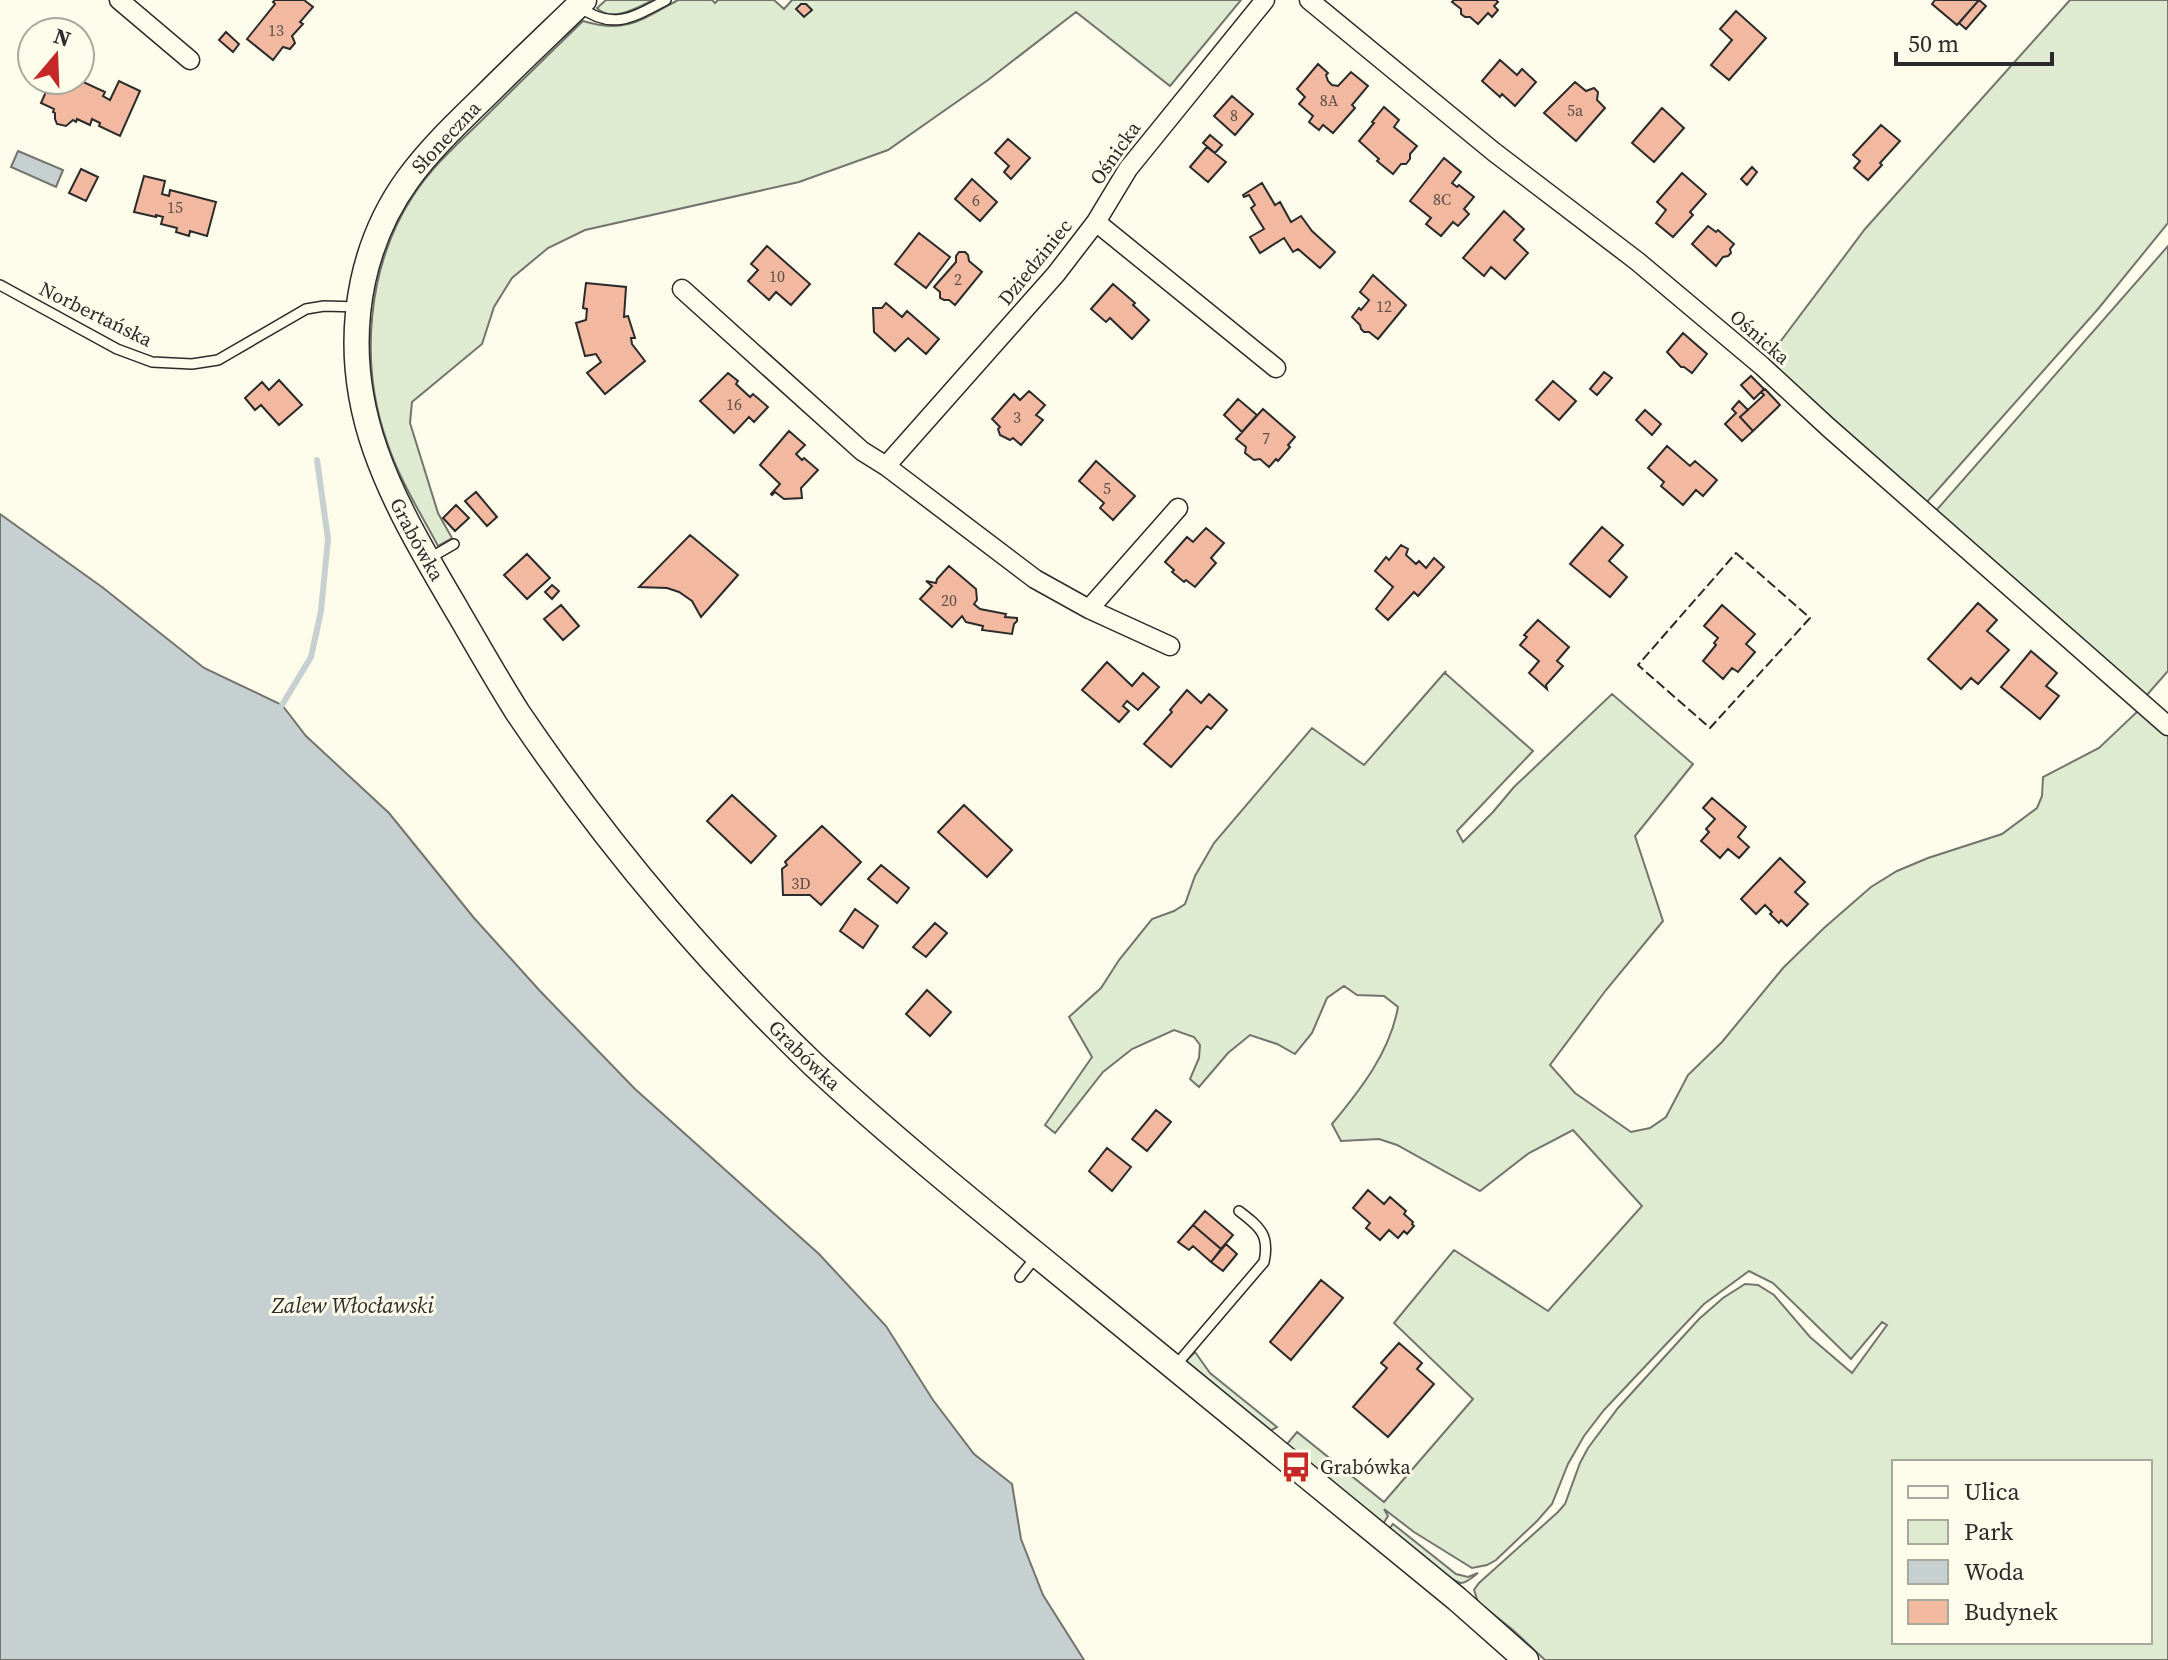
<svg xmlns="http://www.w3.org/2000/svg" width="2168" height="1660" viewBox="0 0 2168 1660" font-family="'Source Serif 4',serif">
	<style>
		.green { fill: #deebd1; stroke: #74746e; stroke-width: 2; fill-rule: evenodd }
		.water { fill: #c7d0d0; stroke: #74746e; stroke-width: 2 }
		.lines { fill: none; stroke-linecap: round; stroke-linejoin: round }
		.stream { stroke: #c7d0d0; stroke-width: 6 }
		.building { fill: #f2b8a0; stroke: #2b2b2b; stroke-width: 2 }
		.service-casing { stroke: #2b2b2b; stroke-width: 12 }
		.minor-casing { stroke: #2b2b2b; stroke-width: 21 }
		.tertiary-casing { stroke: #2b2b2b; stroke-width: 27 }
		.service { stroke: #fdfbea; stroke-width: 9 }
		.minor { stroke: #fdfbea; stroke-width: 18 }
		.tertiary { stroke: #fdfbea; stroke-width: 24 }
		.fence { stroke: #2b2b2b; stroke-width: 2; stroke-dasharray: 10 4; stroke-linecap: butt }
		.labels { text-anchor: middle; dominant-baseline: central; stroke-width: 6; stroke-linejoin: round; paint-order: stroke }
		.number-label { font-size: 16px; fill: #5d4e48 }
		.street-label { font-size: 20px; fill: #2b2b2b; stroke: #fdfbea }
		.poi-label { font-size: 20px; fill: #2b2b2b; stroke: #fdfbea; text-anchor: start }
		.water-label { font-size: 22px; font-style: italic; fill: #2b2b2b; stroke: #fdfbea }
	</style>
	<rect width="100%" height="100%" fill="#fdfbea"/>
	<path class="green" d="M606 0H653C637 8 611 23 597 8Z
		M678 0H712L715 3 718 0H774L784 9 792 0H1241L1170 86 1076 12 988 80 888 150 799 182 585 230 548 248 512 278 494 307 482 344 412 402 410 423 438 513 452 538 438 546C420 512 399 479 387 442 359 363 367 266 413 196 431 168 455 146 479 123 513 89 548 55 583 21 626 34 641 20 678 0Z
		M2070 0H2168V223L2098 309 1926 503 1820 412 1774 366 1771 354 1865 229Z
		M2168 246V671L2146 696 1934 513Z
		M1446 671 1445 673 1533 751 1457 831 1463 842 1493 812 1514 787 1612 694 1693 764 1635 836 1663 921 1606 990 1550 1065 1575 1093 1631 1132 1650 1128 1666 1117 1688 1075 1722 1042 1783 968 1824 928 1871 887 1897 871 1928 858 2002 834 2037 808 2042 796 2043 777 2099 748 2141 708 2168 732V1660H1545L1513 1630 1478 1602 1474 1590 1479 1583 1558 1512 1565 1504 1580 1463 1588 1448 1618 1408 1699 1319 1723 1298 1745 1284 1758 1285 1774 1295 1810 1337 1852 1373 1887 1325 1882 1322 1851 1359 1773 1283 1749 1271 1704 1304 1604 1410 1584 1436 1568 1464 1552 1504 1537 1521 1496 1560 1487 1565 1472 1568 1414 1532 1384 1509 1388 1516 1383 1524 1287 1444 1297 1432 1384 1502 1473 1399 1394 1323 1454 1250 1548 1311 1642 1206 1573 1130 1529 1153 1480 1191 1397 1145 1379 1139 1341 1141 1332 1124C1361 1089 1390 1052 1398 1007L1384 996 1357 995 1344 986 1327 998 1312 1033 1295 1054 1277 1044 1250 1035 1228 1053 1199 1087 1190 1079 1199 1058 1200 1045 1194 1037 1174 1030 1132 1049 1103 1072 1055 1133 1045 1125 1092 1057 1069 1017 1101 988 1119 960 1152 919 1174 911 1185 904 1195 876 1214 843 1312 728 1364 765ZM1894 1462H2150V1642H1894Z
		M1195 1352 1210 1373 1277 1427 1270 1431 1186 1361Z
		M1393 1524 1456 1574 1468 1577 1478 1573C1473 1577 1467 1583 1461 1583 1449 1582 1402 1539 1389 1529Z"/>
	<path class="water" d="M18 151 63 170 56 187 11 167Z
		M0 514 102 587 204 668 282 705 306 736 389 813 474 918 540 991 635 1089 819 1254 886 1326 933 1400 974 1454 1012 1484 1021 1539 1043 1595 1084 1660H0Z"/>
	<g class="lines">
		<path class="stream" d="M282 705 311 657 321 611 328 539 317 460"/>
	</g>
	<path class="building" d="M275 0H304L313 7 300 22 303 24 292 36 295 43 290 49 283 47 273 60 247 39 275 4 273 2Z
		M1454 0H1496L1498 2 1494 6 1498 10 1492 17 1488 13 1478 24 1470 17H1465L1461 14V9L1452 2Z
		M1935 0H1979L1957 25 1932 4Z
		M1979 0 1986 6 1966 29 1959 23Z
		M801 4H806L812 10 804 17 796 9Z
		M1736 11 1766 38 1729 80 1711 65 1732 40 1720 29Z
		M226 32 239 44 233 52 219 40Z
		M1500 60 1517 75 1522 69 1536 82 1515 106 1502 94 1500 97 1482 81Z
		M1318 64 1328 73 1326 75 1328 81 1332 85 1338 86 1351 72 1368 86 1352 105 1355 108 1333 133 1323 125 1319 130 1309 122 1313 116 1299 104 1305 97 1297 89Z
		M51 80H79L105 92 103 96 110 100 119 81 140 91 120 136 99 126 100 123 92 119 90 125 77 119 76 122 73 120 66 126 57 124 55 119V113L53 112 54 109 41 103Z
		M1575 82 1586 91 1594 88 1598 92 1597 100 1605 108 1576 141 1544 113Z
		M1232 96 1253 114 1235 135 1214 116Z
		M1384 107 1399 120 1394 127 1417 146 1410 154V159L1406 164H1401L1393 174 1377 161 1379 159 1359 141 1374 123 1372 122Z
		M1662 108 1684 128 1654 162 1632 143Z
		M1881 125 1900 141 1880 163 1882 165 1868 180 1854 168 1860 161 1853 155Z
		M1210 135 1222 145 1215 153 1203 143Z
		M1008 139 1030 158 1011 179 1004 172 1009 166 995 153Z
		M1207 147 1226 162 1208 182 1190 167Z
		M1444 158 1461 172 1452 183 1457 187 1459 185 1474 197 1464 209 1469 214 1458 226 1453 222 1441 236 1426 224 1431 218 1410 201Z
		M1752 167 1757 172 1747 185 1741 179Z
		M81 169 98 177 86 201 69 193Z
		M1682 173 1706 194 1690 212 1693 215 1673 237 1656 223 1666 210 1657 202Z
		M144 176 165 181 162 194 169 196 170 190 216 202 207 236 190 231 189 236 176 232 177 228 161 224 163 217 156 215V217L134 212Z
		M972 179 997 202 980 221 955 199Z
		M1262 183 1275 205 1280 202 1291 222 1301 216 1312 231 1335 252 1320 268 1298 249 1293 252 1284 238 1260 253 1250 237 1264 229 1251 208 1255 205 1249 195 1244 197 1243 195Z
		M1504 211 1524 229 1514 240 1528 253 1505 279 1491 267 1484 276 1463 258Z
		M1708 226 1716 232 1718 230 1734 244 1730 249 1731 253 1728 256 1723 257 1716 266 1692 244Z
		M919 233 950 257 926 288 895 264Z
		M767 246 810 284 791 305 776 292 769 300 748 281 758 270 751 264Z
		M959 252H965L968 255 969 261 982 272 955 305 949 300H944L940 298V292L934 287 956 262V256Z
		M1373 275 1406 305 1378 339 1369 332H1364L1361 329 1360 325 1352 317 1359 308 1361 310 1369 300 1360 292Z
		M586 283 626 287 624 317 628 316 635 338H631L632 344 645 361 605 394 587 373 601 362 596 354 585 356 576 323 586 320 587 309 583 308Z
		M1113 284 1135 303 1133 305 1149 320 1132 339 1110 318 1106 322 1091 309Z
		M886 303 902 317 907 311 939 339 926 354 908 338 895 351 874 332 873 308H882Z
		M1683 333 1707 354 1692 373 1684 367H1681L1667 352Z
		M1604 372 1612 378 1597 395 1590 389Z
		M728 373 738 381 736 384 750 397 753 394 768 407 754 422 749 417 734 433 700 401Z
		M1751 376 1764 389 1754 399 1741 385Z
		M279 380 302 405 279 425 261 405 255 410 245 398 262 382 269 390Z
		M1553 381 1576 401 1559 420 1536 400Z
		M1765 389 1780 405 1753 431 1740 417 1764 395 1761 392Z
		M1029 391 1045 405 1036 415 1043 420 1021 445 1013 438 1010 440 1000 435 998 429 1000 427 992 419 1014 394 1020 400Z
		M1238 399 1257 415 1242 432 1224 415Z
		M1739 401 1748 410 1740 417 1753 431 1742 441 1725 424 1736 413 1732 409Z
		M1263 409 1295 437 1288 445 1290 447 1278 461 1276 459 1269 467 1260 459 1254 460 1245 453 1246 447 1236 439Z
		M1645 410 1661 424 1652 435 1636 420Z
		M789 431 805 445 796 454 802 460 804 458 818 470 801 488 802 498 784 499 775 492 772 495 771 494 780 484 760 465Z
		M1667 446 1690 466 1695 461 1717 480 1703 496 1696 490 1683 505 1661 486 1664 482 1648 468Z
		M1096 461 1135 496 1113 520 1100 508 1104 503 1079 481Z
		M476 492 497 517 487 526 465 501Z
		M456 505 469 518 455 531 443 518Z
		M1602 527 1623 545 1609 561 1627 577 1610 597 1570 564Z
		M1206 528 1224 543 1211 558 1216 563 1195 587 1186 580 1184 582 1172 572 1174 570 1165 562 1187 537 1193 542Z
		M690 535 738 575 701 617 692 601 679 592 667 588 639 587Z
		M1401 545 1408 549 1406 555 1416 564 1419 561 1426 568 1434 558 1444 567 1418 596 1414 592 1388 620 1376 609 1393 587 1375 571 1386 557 1389 560Z
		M527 554 550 578 527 599 504 575Z
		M949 566 976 589 977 600 974 604 980 609 1006 614 1005 617 1017 618V621L1014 624 1012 634 982 630 983 626 966 622 962 616 952 627 920 599 932 586 926 581 936 583 937 579Z
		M552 585 559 591 552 599 545 592Z
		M1978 603 1997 620 1987 631 2009 650 1978 684 1971 678 1961 689 1928 659Z
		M561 605 579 626 563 640 544 619Z
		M1722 605 1755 634 1746 644 1755 652 1738 672 1732 668 1723 679 1703 661 1716 645 1714 643 1718 638 1704 626Z
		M1538 620 1569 647 1557 661 1563 666 1546 685 1547 689 1529 673 1539 661 1520 645 1527 637 1524 635Z
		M2031 651 2057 673 2046 686 2059 696 2040 719 2001 687Z
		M1107 662 1132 686 1143 673 1159 687 1138 710 1127 701 1123 706 1129 711 1119 722 1082 690Z
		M1187 690 1201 703 1209 694 1227 710 1211 729 1207 726 1171 767 1144 744 1172 712 1170 710Z
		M732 795 776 836 751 863 707 821Z
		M1712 798 1746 827 1738 837 1749 847 1739 858 1728 849 1720 858 1701 841 1709 832 1706 829 1715 819 1703 808Z
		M964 805 1012 850 987 877 938 832Z
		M822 826 861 862 821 905 810 895H783L782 869 787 865 785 862Z
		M1780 858 1805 882 1795 892 1808 904 1787 926 1781 920 1779 923 1770 914 1772 912 1765 905 1756 914 1741 899Z
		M881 865 909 888 897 903 868 879Z
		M855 909 878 926 863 948 840 931Z
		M935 923 947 933 926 957 913 947Z
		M927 990 951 1012 930 1036 906 1014Z
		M1156 1110 1171 1122 1147 1151 1132 1139Z
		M1107 1148 1131 1167 1112 1191 1089 1171Z
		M1368 1190 1384 1204 1390 1197 1406 1211 1404 1214 1413 1222 1412 1224 1414 1226 1407 1234 1404 1231 1398 1238 1389 1230 1380 1240 1366 1228 1370 1223 1353 1208Z
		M1205 1211 1233 1235 1221 1249 1193 1225Z
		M1193 1225 1221 1249 1211 1262 1193 1246 1189 1250 1178 1242Z
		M1226 1244 1237 1254 1223 1271 1211 1262Z
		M1321 1280 1343 1298 1291 1360 1270 1342Z
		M1399 1343 1422 1363 1417 1369 1434 1384 1388 1437 1353 1407 1387 1368 1381 1363Z"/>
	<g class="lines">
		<g class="service-casing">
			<path id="service" d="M578 6C612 31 632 18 666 0
				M0 285 117 349 152 362 192 364 218 360 306 309 324 306 359 307
				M428 559 454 544
				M1020 1277 1035 1258
				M1176 1365 1264 1262C1270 1235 1260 1227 1239 1211"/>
		</g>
		<g class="minor-casing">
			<path id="minor" d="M119 0 190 60
				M1309 0 1494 152 1637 261 1762 366 1828 427 2168 726
				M1096 222 1276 368
				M682 289 862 451 886 466 1035 579 1089 609 1170 646
				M886 466 1056 274 1096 222 1128 169 1265 0
				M1089 609 1178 508"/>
		</g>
		<g class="tertiary-casing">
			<g id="tertiary">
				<path id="s1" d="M584 0C551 32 517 64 484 97 425 154 381 197 363 281 336 409 396 506 458 612 478 646 497 680 518 713 564 781 614 847 667 909 713 963 763 1016 814 1065 898 1143 987 1214 1076 1287 1203 1391 1330 1495 1457 1599L1526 1660"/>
			</g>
		</g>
		<use href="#service" class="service"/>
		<use href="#minor" class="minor"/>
		<use href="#tertiary" class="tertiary"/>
		<path class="fence" d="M1736 553 1810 618 1710 728 1638 665Z"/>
	</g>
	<defs>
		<g id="bus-bare" transform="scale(2.4)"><path d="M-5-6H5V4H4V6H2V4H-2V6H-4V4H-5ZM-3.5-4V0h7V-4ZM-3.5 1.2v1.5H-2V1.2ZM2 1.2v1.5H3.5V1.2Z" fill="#c62828" stroke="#fdfbea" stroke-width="2.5" paint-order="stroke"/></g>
	</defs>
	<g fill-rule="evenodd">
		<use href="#bus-bare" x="1296" y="1467"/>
	</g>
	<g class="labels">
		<g class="number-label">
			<text x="276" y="30">13</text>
			<text x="1329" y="100">8A</text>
			<text x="1575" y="110">5a</text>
			<text x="1234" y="115">8</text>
			<text x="1442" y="199">8C</text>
			<text x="976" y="200">6</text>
			<text x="175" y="207">15</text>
			<text x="777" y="276">10</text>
			<text x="958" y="279">2</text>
			<text x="1384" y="306">12</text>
			<text x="734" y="404">16</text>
			<text x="1017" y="417">3</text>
			<text x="1266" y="438">7</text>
			<text x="1107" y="488">5</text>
			<text x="949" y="600">20</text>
			<text x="801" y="883">3D</text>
		</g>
		<g class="street-label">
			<text transform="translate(446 137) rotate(-47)">Słoneczna</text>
			<text transform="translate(1115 153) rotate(-55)">Ośnicka</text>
			<text transform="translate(1035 262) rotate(-51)">Dziedziniec</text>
			<text transform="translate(96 314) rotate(26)">Norbertańska</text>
			<text transform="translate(1760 337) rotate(41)">Ośnicka</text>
			<text stroke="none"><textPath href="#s1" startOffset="634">Grabówka</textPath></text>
			<text stroke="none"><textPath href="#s1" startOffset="1282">Grabówka</textPath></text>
		</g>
		<g class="poi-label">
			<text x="1320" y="1467">Grabówka</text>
		</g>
		<g class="water-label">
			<text x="353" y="1305">Zalew Włocławski</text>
		</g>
	</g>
	<rect x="1892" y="1460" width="260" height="184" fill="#fdfbea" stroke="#a9a89e" stroke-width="2"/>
	<rect x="1908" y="1486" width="40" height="12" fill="#fdfbea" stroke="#a9a89e" stroke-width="2"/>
	<text x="1964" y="1500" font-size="24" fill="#2b2b2b">Ulica</text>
	<rect x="1908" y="1520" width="40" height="24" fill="#deebd1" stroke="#a9a89e" stroke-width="2"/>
	<text x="1964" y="1540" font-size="24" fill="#2b2b2b">Park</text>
	<rect x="1908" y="1560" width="40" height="24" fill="#c7d0d0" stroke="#a9a89e" stroke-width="2"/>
	<text x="1964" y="1580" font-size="24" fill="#2b2b2b">Woda</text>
	<rect x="1908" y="1600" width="40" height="24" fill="#f2b8a0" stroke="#a9a89e" stroke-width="2"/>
	<text x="1964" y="1620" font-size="24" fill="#2b2b2b">Budynek</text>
	<g transform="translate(56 56) rotate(19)"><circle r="38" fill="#fdfbea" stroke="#a9a89e" stroke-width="2"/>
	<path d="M0-6L14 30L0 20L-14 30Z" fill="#c62828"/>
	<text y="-12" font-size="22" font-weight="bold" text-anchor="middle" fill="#2b2b2b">N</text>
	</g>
	<path d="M1896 52v12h156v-12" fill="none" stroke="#2b2b2b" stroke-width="4"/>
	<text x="1908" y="52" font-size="24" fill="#2b2b2b" stroke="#fdfbea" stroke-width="6" paint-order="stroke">50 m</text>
</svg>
